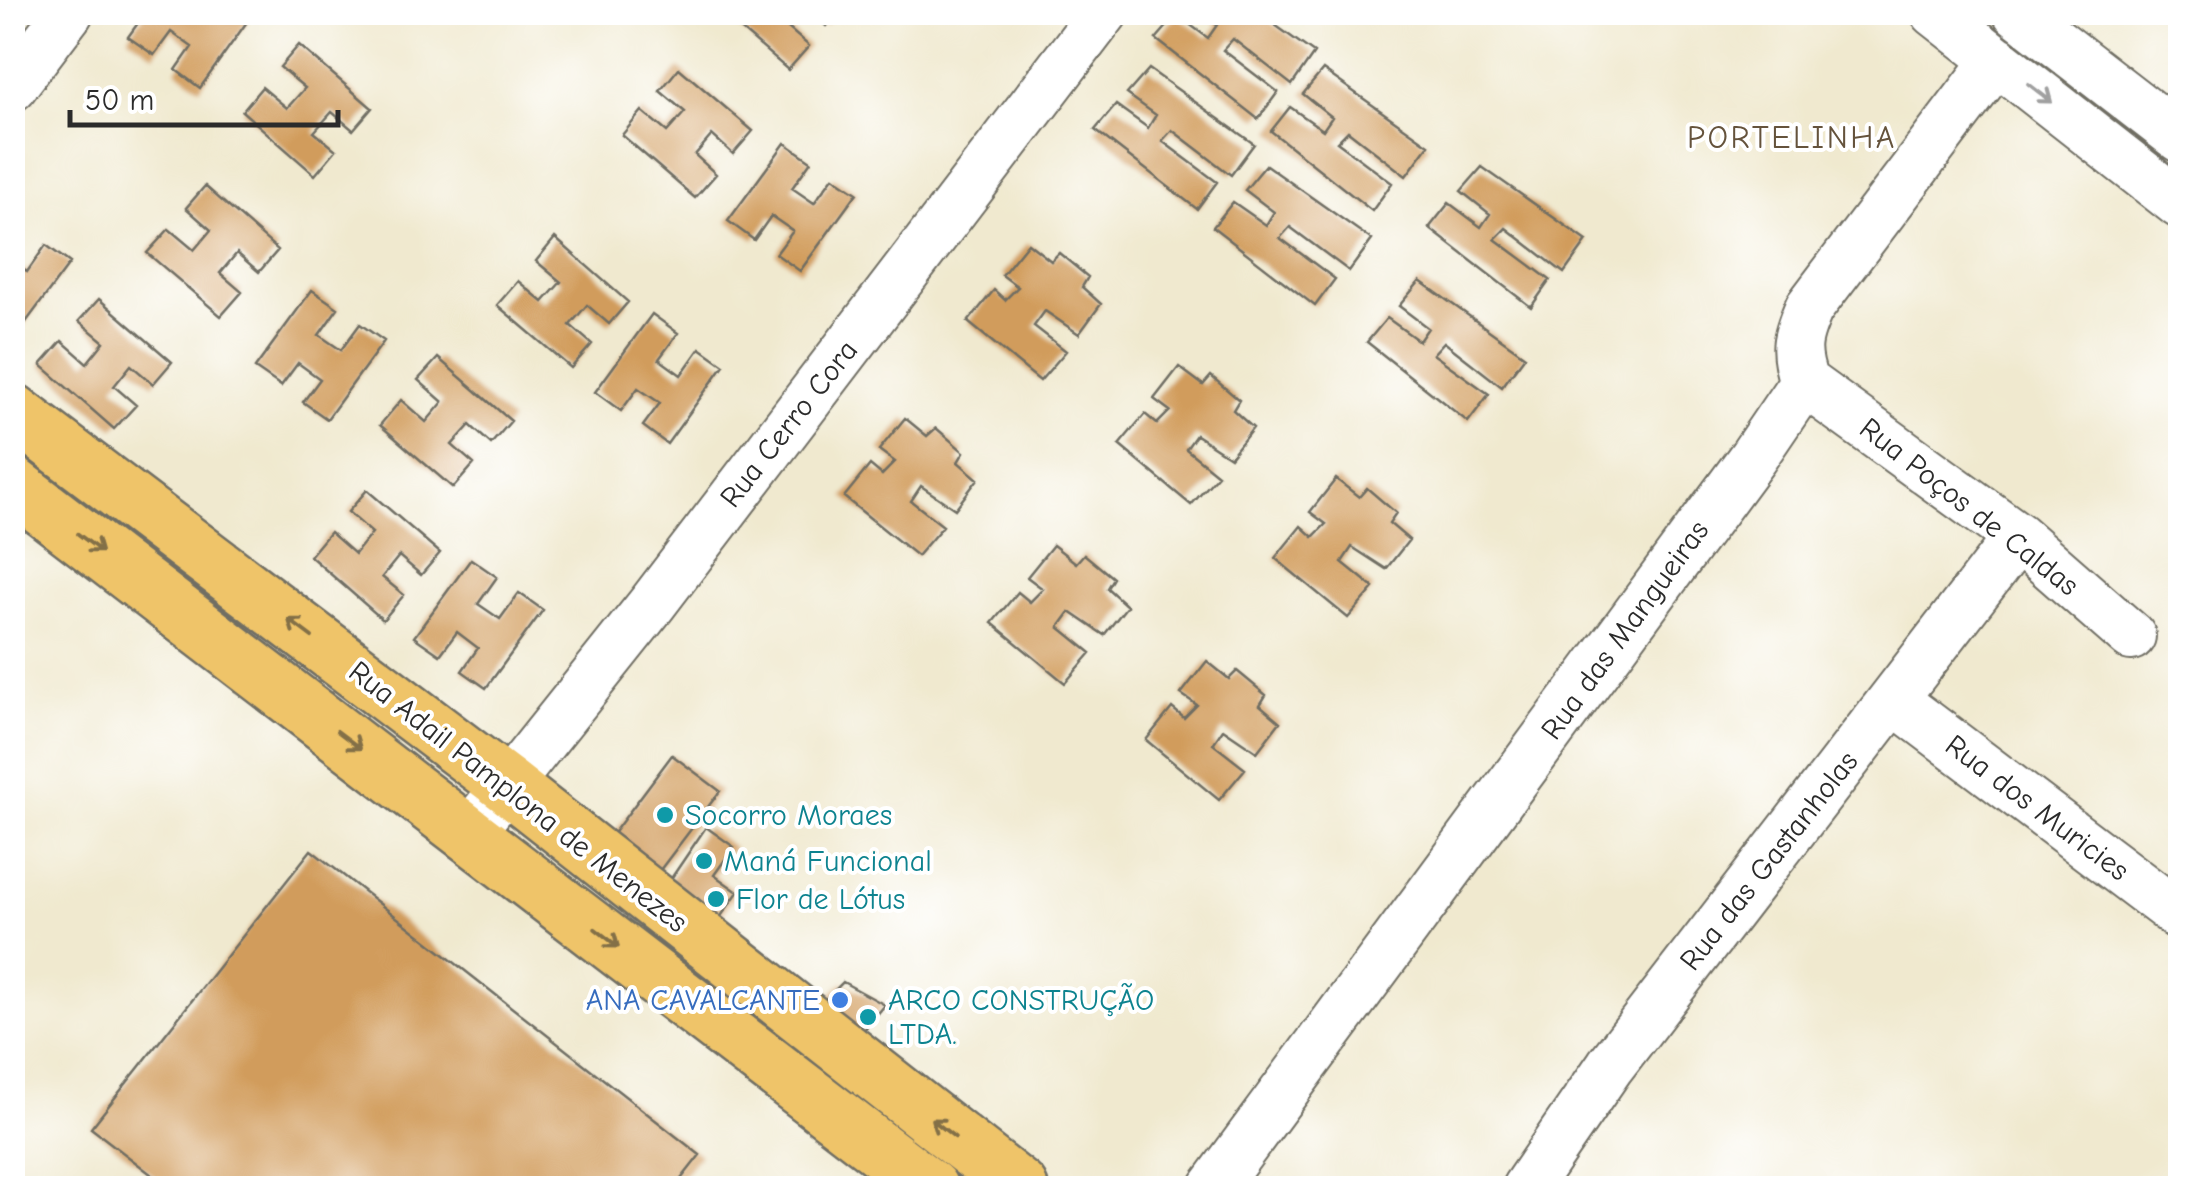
<svg xmlns="http://www.w3.org/2000/svg" width="2193" height="1201" viewBox="0 0 2193 1201" font-family="'Comic Neue',sans-serif">
	<style>
		.building { fill: #d19c5b }
		.lines { fill: none; stroke-linecap: round; stroke-linejoin: round }
		.minor-casing { stroke: #706e64; stroke-width: 52 }
		.major-casing { stroke: #706e64; stroke-width: 60 }
		.minor { stroke: #fff; stroke-width: 48 }
		.major { stroke: #efc469; stroke-width: 55 }
		.oneway { stroke: #a0a0a0 }
		.oneway2 { stroke: #837047 }
		.culture-dot { fill: #0f9aa8; stroke: #fff; stroke-width: 4 }
		.shop-dot { fill: #3f7fe0; stroke: #fff; stroke-width: 4 }
		.labels { text-anchor: middle; dominant-baseline: central; stroke-width: 8; stroke-linejoin: round; paint-order: stroke }
		.street-label { font-size: 30px; fill: #2b2b2b; stroke: #fff }
		.culture-label { font-size: 30px; fill: #0d838f; stroke: #fff; text-anchor: start }
		.shop-label { font-size: 30px; fill: #366cbe; stroke: #fff; text-anchor: end }
		.neighbourhood-label { font-size: 32px; letter-spacing: 2.5px; fill: #65533c; stroke: #fff }
	</style>
	<rect width="100%" height="100%" fill="#fff"/>
	<filter id="ink" filterUnits="userSpaceOnUse"><feTurbulence type="fractalNoise" baseFrequency=".01" numOctaves="2"/><feDisplacementMap in="SourceGraphic" scale="20" xChannelSelector="R" yChannelSelector="G"/><feConvolveMatrix kernelMatrix="1 2 1 2 8 2 1 2 1" color-interpolation-filters="sRGB"/></filter>
	<filter id="wash" filterUnits="userSpaceOnUse"><feTurbulence type="fractalNoise" baseFrequency=".0048" numOctaves="4" result="noise"/><feDisplacementMap in="SourceGraphic" scale="40" xChannelSelector="R" yChannelSelector="G"/><feGaussianBlur stdDeviation="2.25" result="paint"/><feColorMatrix in="noise" values="0 0 0 0 0 0 0 0 0 0 0 0 0 0 0 0 0 1.4 0 .05"/><feComposite in="paint" operator="in"/></filter>
	<g filter="url(#wash)">
		<rect width="100%" height="100%" fill="#f0e9cf"/>
		<g id="blocks">
			<path class="building" d="M146 12H205L214 19 218 12H254L200 88 176 70 192 47 171 32 154 55 128 37Z
				M721 12H800L787 27 809 46 788 70Z
				M810 12H838L826 26Z
				M1201 12H1257L1314 53 1292 85 1233 39 1223 50 1278 92 1258 119 1156 39 1177 15 1208 38 1217 25Z
				M299 45 372 108 353 130 332 112 314 132 336 150 315 175 242 111 262 87 287 108 305 88 280 67Z
				M679 68 753 131 733 154 712 135 695 155 716 174 695 198 622 135 642 111 667 132 685 112 660 91Z
				M1149 69 1254 144 1231 175 1172 130 1162 141 1217 182 1197 209 1095 130 1116 105 1148 128 1156 115 1127 94Z
				M1323 70 1429 145 1406 176 1348 131 1337 142 1392 183 1372 211 1271 131 1290 107 1323 130 1332 117 1303 94Z
				M785 143 811 161 792 188 814 203 833 177 857 193 800 271 776 254 793 231 771 216 754 240 728 221Z
				M1266 165 1372 240 1349 271 1290 227 1280 238 1335 279 1315 306 1213 227 1233 202 1266 225 1274 212 1245 190Z
				M1482 167 1587 241 1564 273 1506 228 1495 239 1550 280 1531 307 1429 228 1449 203 1481 227 1490 214 1461 191Z
				M205 186 278 250 259 272 237 253 220 273 242 292 221 316 147 253 169 229 194 250 211 230 186 208Z
				M555 238 628 302 609 324 587 305 570 325 592 344 571 368 497 305 518 281 543 302 561 282 536 261Z
				M1028 243 1051 261 1059 253 1088 277 1082 287 1101 304 1079 334 1045 311 1034 326 1066 351 1040 381 968 322 994 290 1005 300 1018 287 1002 275Z
				M46 245 70 263 12 341V262L27 272Z
				M1420 281 1525 356 1502 387 1444 342 1433 354 1489 394 1468 422 1367 342 1387 318 1419 341 1428 328 1399 306Z
				M312 290 338 308 319 335 341 350 360 324 384 341 327 419 303 402 320 379 298 363 281 386 255 368Z
				M99 299 172 362 153 384 131 365 114 386 136 405 114 429 41 365 62 341 87 363 104 342 79 321Z
				M652 314 678 333 659 359 681 375 700 348 724 365 667 444 643 426 660 403 638 388 621 411 595 392Z
				M438 358 511 421 491 444 470 425 452 445 474 464 453 488 380 425 401 400 426 422 443 402 418 380Z
				M1179 367 1203 385 1211 376 1239 400 1233 410 1253 428 1230 457 1196 435 1186 449 1218 475 1191 505 1119 445 1145 414 1157 424 1170 411 1154 399Z
				M905 418 927 436 936 428 964 452 958 462 978 479 955 509 921 486 911 501 943 526 917 556 844 497 870 465 882 475 895 462 879 450Z
				M1336 479 1359 497 1367 488 1396 513 1389 523 1409 540 1386 569 1352 547 1342 562 1374 588 1348 618 1275 558 1301 526 1313 537 1326 524 1310 512Z
				M367 490 440 553 421 575 399 556 382 577 404 595 383 620 310 556 330 532 355 554 372 533 348 512Z
				M1053 545 1076 563 1084 554 1113 578 1107 588 1127 606 1104 635 1070 612 1059 627 1091 653 1065 683 992 623 1018 592 1030 602 1043 589 1027 577Z
				M471 559 497 577 478 604 500 619 519 593 543 610 486 688 462 671 478 648 457 632 440 655 414 637Z
				M1207 661 1229 679 1237 671 1266 695 1260 705 1280 722 1257 752 1223 729 1213 744 1245 769 1219 800 1146 740 1172 708 1184 718 1197 705 1181 694Z
				M672 755 720 791 657 874 609 839Z
				M706 827 734 847 714 875 738 892 717 922 666 886Z
				M311 850 700 1155 674 1188H169L91 1128Z
				M843 982 885 1005 858 1037 819 1006Z"/>
		</g>
	</g>
	<g filter="url(#ink)">
		<use href="#blocks" fill-opacity="0" stroke="#706e64" stroke-width="2.5"/>
		<g class="lines">
			<g class="minor-casing">
				<path id="minor" d="M1935 12 2180 204
					M2017 12 2180 138
					M12 87 69 12
					M1804 382 2018 537 2131 636
					M1804 382C1793 350 1796 338 1809 308L1997 60
					M1894 700 2180 916
					M470 832 652 604 1104 12
					M1213 1188 1753 457 1804 382
					M1526 1188 1610 1066 2018 537"/>
			</g>
			<g class="major-casing">
				<path id="major" d="M12 411 508 786 1020 1188
					M12 484 930 1188"/>
			</g>
			<use href="#minor" class="minor"/>
			<use href="#major" class="major"/>
		</g>
		<defs><path id="oneway-shaft" d="M-6 0H5M1.5-3L5.5 0L1.5 3" fill="none" stroke-width="1.6" stroke-linecap="round" stroke-linejoin="round" transform="scale(2.5)"/></defs>
		<use class="oneway" href="#oneway-shaft" transform="translate(2040 93) rotate(38)"/>
		<g class="oneway2">
			<use href="#oneway-shaft" transform="translate(90 543) rotate(37)"/>
			<use href="#oneway-shaft" transform="translate(300 628) rotate(-143)"/>
			<use href="#oneway-shaft" transform="translate(349 740) rotate(37)"/>
			<use href="#oneway-shaft" transform="translate(607 938) rotate(38)"/>
			<use href="#oneway-shaft" transform="translate(943 1128) rotate(-142)"/>
		</g>
	</g>
	<g class="culture-dot">
		<circle cx="665" cy="815" r="10"/>
		<circle cx="704" cy="861" r="10"/>
		<circle cx="716" cy="899" r="10"/>
		<circle cx="868" cy="1017" r="10"/>
	</g>
	<circle class="shop-dot" cx="840" cy="1000" r="10"/>
	<g class="labels">
		<g class="street-label">
			<text transform="translate(789 424) rotate(-52)">Rua Cerro Cora</text>
			<text transform="translate(1969 507) rotate(38)">Rua Poços de Caldas</text>
			<text transform="translate(1625 630) rotate(-54)">Rua das Mangueiras</text>
			<text transform="translate(518 797) rotate(38)">Rua Adail Pamplona de Menezes</text>
			<text transform="translate(2037 808) rotate(37)">Rua dos Muricies</text>
			<text transform="translate(1769 861) rotate(-52)">Rua das Gastanholas</text>
		</g>
		<g class="culture-label">
			<text x="685" y="815">Socorro Moraes</text>
			<text x="724" y="861">Maná Funcional</text>
			<text x="736" y="899">Flor de Lótus</text>
			<text x="888" y="1000">ARCO CONSTRUÇÃO<tspan x="888" dy="34">LTDA.</tspan></text>
		</g>
		<g class="shop-label">
			<text x="820" y="1000">ANA CAVALCANTE</text>
		</g>
		<g class="neighbourhood-label">
			<text x="1792" y="137">PORTELINHA</text>
		</g>
	</g>
	<rect width="2193" height="1201" fill="none" stroke="#fff" stroke-width="50"/>
	<path d="M70 110v15h268v-15" fill="none" stroke="#2b2b2b" stroke-width="5"/>
	<text x="85" y="110" font-size="30" fill="#2b2b2b" stroke="#ffffff" stroke-width="8" paint-order="stroke">50 m</text>
</svg>
